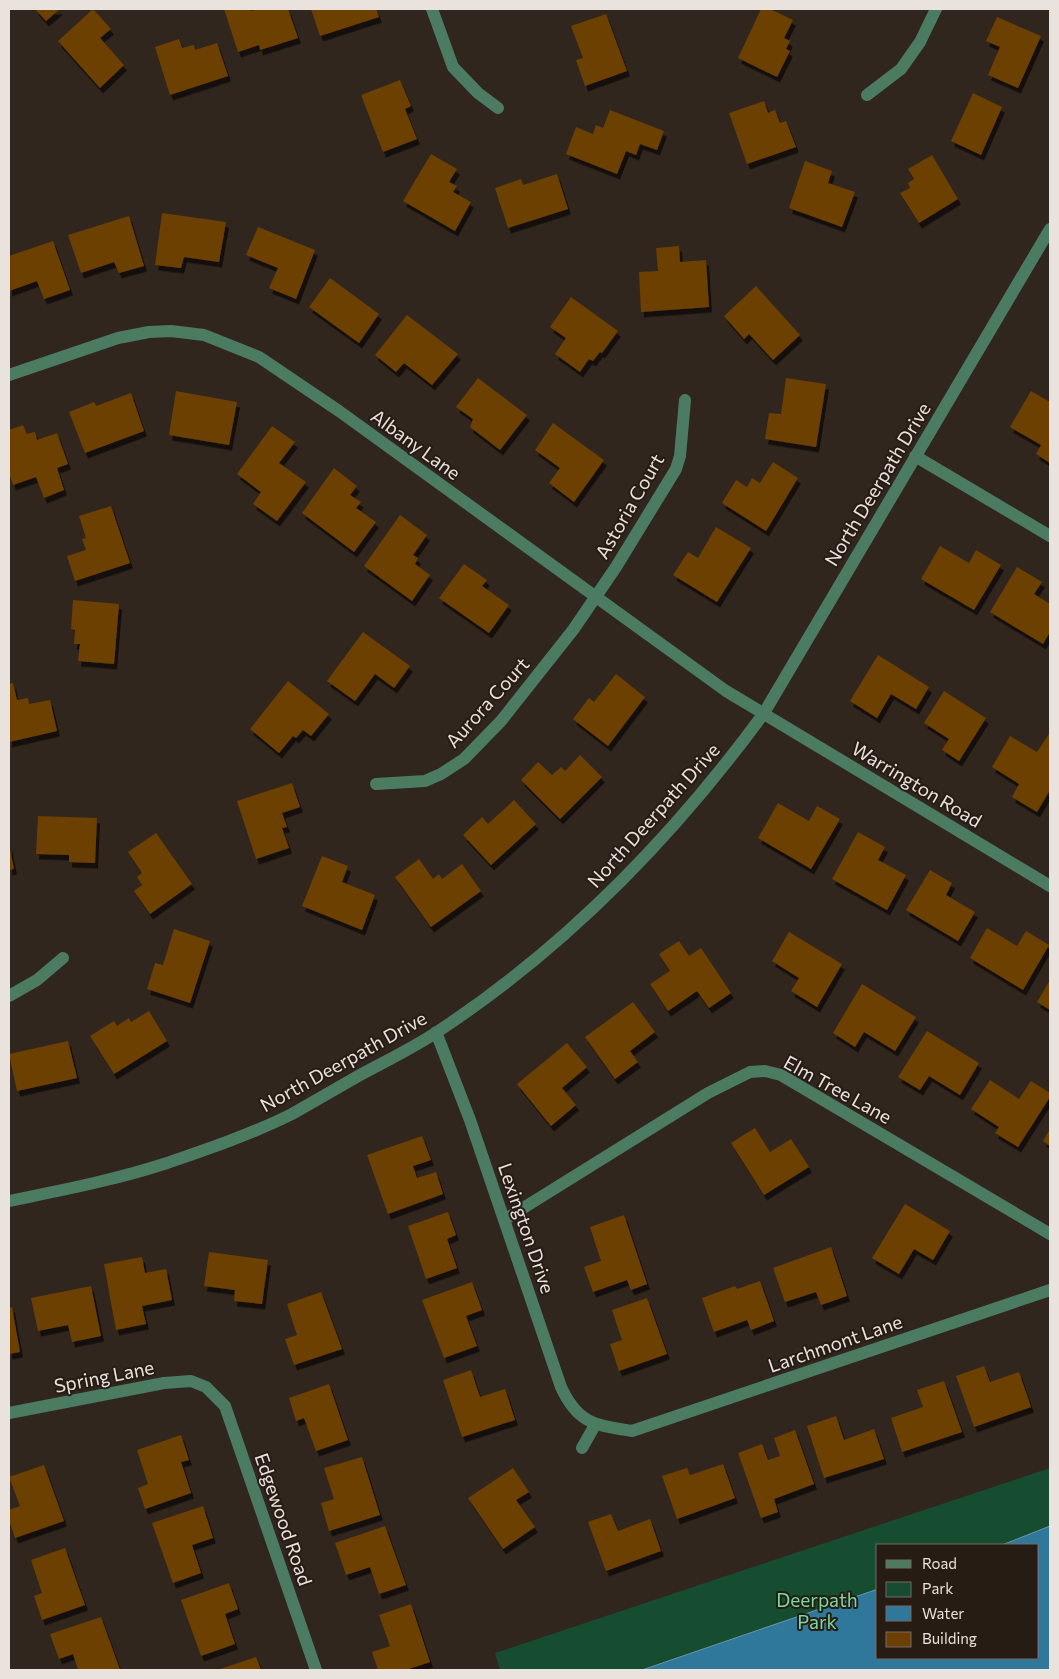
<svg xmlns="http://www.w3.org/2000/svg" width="1059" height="1679" viewBox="0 0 1059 1679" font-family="Commissioner,sans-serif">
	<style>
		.green { fill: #164c30; fill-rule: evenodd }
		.water { fill: #30779c; stroke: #6897af }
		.building { fill: #6c3f04; filter: url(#shadow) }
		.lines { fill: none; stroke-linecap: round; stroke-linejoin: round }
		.minor { stroke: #4b7b60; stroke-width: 12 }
		.labels { text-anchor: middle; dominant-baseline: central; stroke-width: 4; stroke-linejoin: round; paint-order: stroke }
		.street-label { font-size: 19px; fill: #eae2dc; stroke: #271c14 }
		.park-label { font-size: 19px; fill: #79d8a1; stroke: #271c14 }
	</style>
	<defs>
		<filter id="shadow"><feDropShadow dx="3" dy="5.5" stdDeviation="0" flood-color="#0009"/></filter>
	</defs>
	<rect width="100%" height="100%" fill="#31261d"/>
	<path class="green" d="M1050 1468V1670H500L495 1653ZM878 1545H1038V1658H878Z"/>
	<path class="water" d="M1050 1526V1670H642L878 1589V1658H1038V1545H1002Z"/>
	<path class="building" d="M35 9H60L46 21Z
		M93 9 111 29 100 38 124 65 100 88 58 41Z
		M224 9H251V11L259 9H288L298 38 260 50 259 45 238 52Z
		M311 9H376L379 17 320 36Z
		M761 9H770L793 20 784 38 790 41 786 49 790 51 777 77 738 58Z
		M606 14 627 71 585 86 576 60 583 58 571 26Z
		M997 17 1041 36 1018 88 988 75 1000 47 986 41Z
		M179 39 182 48 194 45 195 50 217 43 228 76 170 95 155 47Z
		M400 80 411 106 405 109 417 139 383 152 361 95Z
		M973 93 1002 107 981 155 951 141Z
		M764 101 768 113 775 110 780 123 786 121 796 147 747 164 729 113Z
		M610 110 664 131 657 150 640 144 636 155 626 151 617 174 566 154 576 127 593 134 596 125 603 128Z
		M431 154 457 169 449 182 457 186 453 192 471 202 455 231 403 201Z
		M932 155 958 199 919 223 900 193 910 188 908 183 914 179 908 169Z
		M805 161 832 171 828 183 855 192 842 227 789 208Z
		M557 174 568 209 508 228 495 188 521 179 523 185Z
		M162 213 226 222 219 262 184 257 181 268 155 265Z
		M129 216 144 266 119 273 114 262 81 273 68 235Z
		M258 227 315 250 296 299 269 288 278 268 246 255Z
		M53 241 70 290 44 299 37 281 9 291V256Z
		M679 246 680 262 706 260 709 307 641 312 639 272 658 271 656 248Z
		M330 278 379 314 359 343 309 307Z
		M756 286 800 335 773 360 749 334 744 339 724 316Z
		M571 297 618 331 602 353 600 352 593 361 589 359 580 372 555 354 566 338 550 327Z
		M407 315 458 354 432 385 404 363 396 372 375 355Z
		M478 378 527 415 500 450 470 427 473 419 456 407Z
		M786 378 826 384 816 447 765 439 769 413 781 414Z
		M176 391 237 402 229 445 169 435Z
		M1031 391 1050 402V463L1036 454 1041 445 1010 427Z
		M131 393 144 431 85 453 69 412 94 402 96 406Z
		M553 423 604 460 574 502 549 483 560 468 535 450Z
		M23 425 27 434 35 432 37 440 57 433 68 464 57 468 64 490 44 498 36 477 13 485 9 473V430Z
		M272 426 295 442 279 463 306 482 277 521 253 504 261 492 237 474Z
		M773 462 798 478 766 531 722 503 736 480 747 487 752 478 760 483Z
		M334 468 357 486 350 495 361 502 356 508 376 522 354 552 302 513Z
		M111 506 130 563 75 581 67 556 86 550 82 539 86 538 79 516Z
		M400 515 427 535 413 555 418 558 415 564 430 575 412 601 364 566Z
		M716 527 751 548 717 602 673 575 688 552 698 558Z
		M940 546 969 563 976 550 1001 565 974 610 921 579Z
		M464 564 487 580 482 586 509 605 489 633 439 598Z
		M1017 567 1042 582 1034 594 1050 604V632L1043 644 990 612Z
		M73 600 119 604 114 664 78 661 80 644H74L75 630 71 629Z
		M363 632 410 666 394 688 375 674 355 701 327 681Z
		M878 655 929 687 916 709 891 694 877 718 850 701Z
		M616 674 645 697 608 746 573 719 589 698 594 702Z
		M288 681 329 714 311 736 303 730 296 738 293 736 279 753 250 729Z
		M13 683 17 700 28 698 29 704 50 700 57 731 9 742V684Z
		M944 691 986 718 959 761 942 750 949 739 924 723Z
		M1049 734 1050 790 1037 812 1012 797 1019 784 992 767 1010 736 1037 752Z
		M580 755 602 777 560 819 521 780 538 762 552 775 561 767 565 771Z
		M292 783 300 807 282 813 287 827 282 828 289 848 256 859 237 801Z
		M514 800 536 824 491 865 463 835 482 817 488 824Z
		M778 803 809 821 817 806 840 819 811 869 758 838Z
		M38 816 97 818 95 863 69 862V855L36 854Z
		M858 832 885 847 878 860 906 875 887 910 832 879Z
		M156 833 192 884 150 914 134 891 142 885 137 877 142 873 128 852Z
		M9 844 14 869 9 870Z
		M322 856 348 866 342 882 375 895 362 930 302 906Z
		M419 859 433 879 439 874 442 879 462 864 481 891 431 927 395 877Z
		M930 870 952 883 946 895 975 912 958 941 906 910Z
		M987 928 1017 946 1026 931 1049 945 1023 990 970 958Z
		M174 929 210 941 190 1003 147 989 155 963 163 965Z
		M789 932 842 964 817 1007 791 991 799 978 772 961Z
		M679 941 689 956 701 948 731 993 709 1008 697 991 668 1011 650 984 670 971 659 954Z
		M1050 980V1010L1037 1002Z
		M862 984 916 1017 895 1051 864 1032 855 1047 833 1033Z
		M633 1002 655 1032 630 1051 638 1062 615 1079 585 1037Z
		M149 1011 167 1041 114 1074 90 1036 114 1021 117 1026 129 1018 131 1022Z
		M927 1031 979 1063 960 1095 929 1076 920 1090 898 1077Z
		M68 1041 77 1078 17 1091 9 1054Z
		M567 1043 587 1067 562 1088 576 1105 551 1126 517 1084Z
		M990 1080 1019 1099 1031 1081 1050 1093V1097L1018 1147 995 1133 999 1127 971 1109Z
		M755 1128 770 1152 791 1139 809 1167 764 1195 731 1143Z
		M1050 1129V1146L1043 1141Z
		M422 1136 431 1160 413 1166 417 1178 436 1172 443 1194 388 1214 367 1155Z
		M905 1204 950 1231 933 1260 914 1249 899 1274 872 1258Z
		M448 1212 456 1235 447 1239 457 1268 426 1279 408 1226Z
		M624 1215 647 1284 631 1290 627 1280 593 1292 584 1267 601 1261 590 1227Z
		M831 1247 847 1296 821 1305 816 1292 785 1302 773 1268Z
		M209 1252 268 1260 262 1304 234 1301 235 1290 204 1286Z
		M142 1257 145 1273 166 1269 172 1300 142 1306 146 1324 116 1330 104 1264Z
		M760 1281 774 1321 751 1330 747 1320 714 1332 702 1298 735 1286 737 1289Z
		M472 1282 482 1310 466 1316 477 1346 444 1358 422 1300Z
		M91 1286 101 1336 72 1342 68 1325 38 1331 31 1298Z
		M321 1292 342 1349 294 1365 285 1339 297 1335 287 1304Z
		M647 1298 667 1354 619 1371 610 1344 622 1340 612 1310Z
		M12 1307 20 1352 9 1354V1308Z
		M984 1366 990 1382 1019 1372 1031 1407 974 1427 956 1376Z
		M471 1370 480 1397 505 1389 515 1420 462 1437 443 1380Z
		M944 1381 962 1432 902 1452 891 1418 923 1407 917 1390Z
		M329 1384 348 1440 316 1451 304 1418 296 1421 289 1398Z
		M836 1416 844 1440 874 1429 884 1459 824 1478 807 1426Z
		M795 1430 814 1484 774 1499 778 1512 761 1518 738 1453 762 1444 768 1460 780 1456 774 1438Z
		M181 1435 189 1460 181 1462 191 1493 145 1509 138 1488 148 1484 137 1450Z
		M362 1457 380 1515 329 1531 321 1503 334 1499 324 1468Z
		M723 1464 735 1498 677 1519 662 1476 687 1468 690 1475Z
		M44 1465 64 1521 15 1538 9 1520V1510L20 1506 9 1477Z
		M513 1468 529 1492 516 1500 535 1527 503 1549 468 1498Z
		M203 1506 213 1538 192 1545 201 1573 173 1583 152 1523Z
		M611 1514 618 1531 650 1519 661 1551 606 1571 588 1522Z
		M385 1526 406 1585 379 1594 370 1567 346 1575 335 1543Z
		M65 1548 85 1605 42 1620 34 1596 42 1593 31 1560Z
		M229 1583 238 1609 225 1614 235 1644 201 1656 181 1600Z
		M411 1604 430 1662 406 1670H378L372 1652 390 1646 379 1615Z
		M101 1617 120 1670H78L73 1654 59 1659 50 1634Z
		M256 1657 261 1670H217Z"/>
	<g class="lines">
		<path class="minor" d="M432 9 453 67 478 93 498 108
			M867 95 901 69 920 42 936 9
			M9 375 118 338 149 332 171 331 204 335 259 357 339 411 726 691 1050 886
			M915 456 1050 536
			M376 784 425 781 441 774 464 759 501 721 573 630 616 567 676 469 680 456 685 400
			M9 996 37 980 63 958
			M436 1032 470 1120 561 1387C578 1424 595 1425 632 1431L1050 1290
			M9 1201C62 1190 115 1180 167 1163 208 1149 252 1134 292 1114 315 1101 337 1088 360 1075 386 1061 413 1048 437 1032 565 948 674 836 764 713L1050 229
			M504 1220 708 1093 750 1072 765 1071 781 1075 1050 1234
			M9 1413 164 1383 191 1381 206 1387 225 1406 316 1670
			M582 1448 595 1425"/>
	</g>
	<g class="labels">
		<g class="street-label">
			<text transform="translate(416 444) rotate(36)">Albany Lane</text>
			<text transform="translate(877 484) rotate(-59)">North Deerpath Drive</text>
			<text transform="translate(629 506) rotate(-60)">Astoria Court</text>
			<text transform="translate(487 702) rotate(-48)">Aurora Court</text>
			<text transform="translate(917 784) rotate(31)">Warrington Road</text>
			<text transform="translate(653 815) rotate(-48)">North Deerpath Drive</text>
			<text transform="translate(343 1061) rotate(-29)">North Deerpath Drive</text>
			<text transform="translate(838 1089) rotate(29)">Elm Tree Lane</text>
			<text transform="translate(527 1228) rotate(71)">Lexington Drive</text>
			<text transform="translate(835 1343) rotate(-19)">Larchmont Lane</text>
			<text transform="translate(104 1376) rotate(-11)">Spring Lane</text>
			<text transform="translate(284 1519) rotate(71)">Edgewood Road</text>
		</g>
		<g class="park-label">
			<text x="817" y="1599">Deerpath<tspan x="817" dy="22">Park</tspan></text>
		</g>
	</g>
	<rect width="1059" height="1679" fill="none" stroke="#eae2dc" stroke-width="20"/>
	<rect x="876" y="1544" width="162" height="115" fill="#271c14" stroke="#756b64"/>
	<rect x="886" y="1560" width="25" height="8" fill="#4b7b60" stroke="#756b64"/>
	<text x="922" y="1569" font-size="15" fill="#eae2dc">Road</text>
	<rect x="886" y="1582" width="25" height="15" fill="#164c30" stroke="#756b64"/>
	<text x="922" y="1594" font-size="15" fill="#eae2dc">Park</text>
	<rect x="886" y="1606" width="25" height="15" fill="#30779c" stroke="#756b64"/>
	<text x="922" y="1619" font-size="15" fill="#eae2dc">Water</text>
	<rect x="886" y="1632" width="25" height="15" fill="#6c3f04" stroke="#756b64"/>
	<text x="922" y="1644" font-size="15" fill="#eae2dc">Building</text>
</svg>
